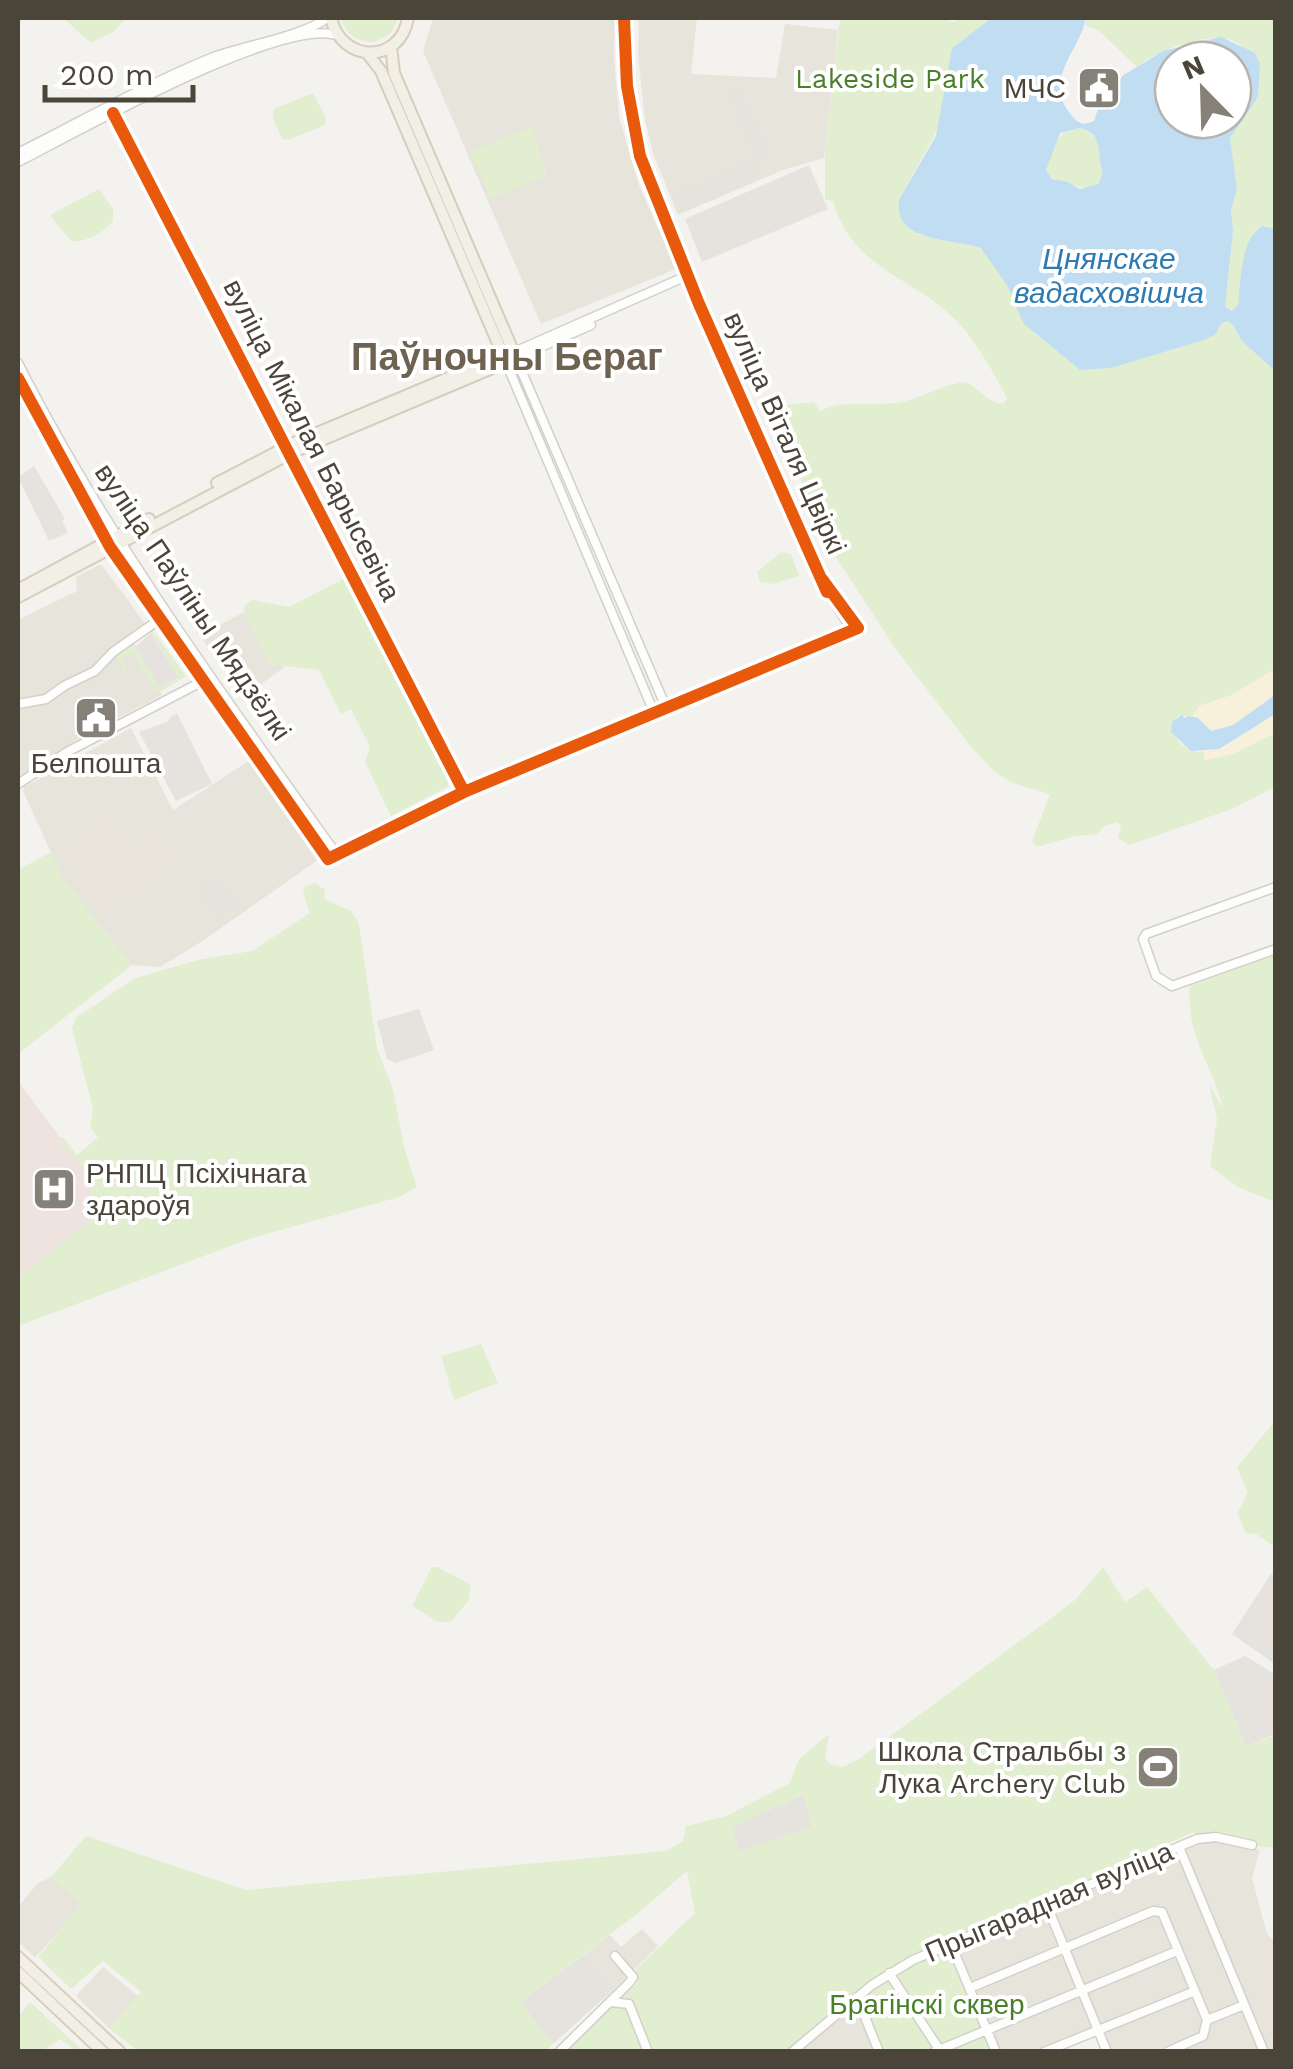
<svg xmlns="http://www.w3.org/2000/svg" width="1293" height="2069" viewBox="0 0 1293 2069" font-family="'Work Sans',sans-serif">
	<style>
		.residential { fill: #e7e4dc }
		.industrial { fill: #e6e2de }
		.education { fill: #eae5da }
		.medical { fill: #eee3df }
		.green { fill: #e1eecf; fill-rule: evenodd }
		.sand { fill: #f7f0da }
		.parking { fill: #e6e3df }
		.water { fill: #c0ddf1; fill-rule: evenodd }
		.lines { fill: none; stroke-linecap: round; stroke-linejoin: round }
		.minor-casing { stroke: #d2d0cb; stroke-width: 11 }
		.major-casing { stroke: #d6cebb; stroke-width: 14 }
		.minor { stroke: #fdfdfc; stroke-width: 8 }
		.major { stroke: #f2efe6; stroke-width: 10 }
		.cycleway-casing { stroke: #fff; stroke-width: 19 }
		.cycleway { stroke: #e8590c; stroke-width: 12 }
		.labels { text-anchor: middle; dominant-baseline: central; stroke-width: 8; stroke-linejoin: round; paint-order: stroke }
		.park-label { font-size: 28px; fill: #4a7f2a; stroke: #fff }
		.poi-label { font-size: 28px; fill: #4b4439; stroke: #fff; text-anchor: end }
		.street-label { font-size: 28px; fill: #4b4439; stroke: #fff }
		.water-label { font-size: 30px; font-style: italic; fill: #2e7ab2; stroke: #fff }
		.district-label { font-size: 38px; font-weight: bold; fill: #6e6250; stroke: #fff }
	</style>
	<rect width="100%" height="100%" fill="#f4f2ee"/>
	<path class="residential" d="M433 18H615L614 58 619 117 639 185 676 269 541 324 423 51Z
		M639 18H697L691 74 776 78 785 24 838 30 824 158 783 170 678 215 653 153 645 120 638 54Z
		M101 564 147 626 131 638 162 695 76 740 18 781V620L77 591 76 577Z
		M244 612 270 664 286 666 257 687 267 705 257 713 194 628 206 621 216 627Z
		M131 728 173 810 252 759 322 857 204 940 160 967 132 965 63 879 23 791 24 787Z
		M1210 1839 1260 1850 1252 1878 1267 1934 1272 1939 1275 1937V2051H1267L1183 1850Z
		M1177 1854 1239 2002 1210 2015 1164 1909 1152 1907 1066 1942 1052 1906Z
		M51 1877 83 1904 35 1958 18 1941V1907L37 1884Z
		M1044 1909 1058 1945 972 1982 956 1946Z
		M1154 1916H1159L1171 1948 1084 1985 1070 1950Z
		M642 1929 658 1946 612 1991 584 1955 610 1935 621 1947Z
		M1062 1953 1076 1989 989 2023 976 1990Z
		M1175 1957 1189 1988 1100 2024 1087 1993Z
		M103 1967 138 1996 109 2028 76 1996Z
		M1194 1996 1203 2021 1199 2033 1155 2051H1112L1104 2032Z
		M857 1997 875 2051 792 2052Z
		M1079 1997 1092 2028 1033 2052 1001 2051 992 2031Z
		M1242 2011 1259 2051H1178L1206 2040 1211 2024Z"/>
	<path class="industrial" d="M419 1009 434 1050 396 1063 387 1059 377 1021Z
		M1271 1574 1276 1575 1275 1664 1232 1634Z
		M804 1794 812 1827 740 1852 731 1827Z
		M584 1955 612 1991 553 2044 520 2002Z"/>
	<path class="education" d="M110 813 130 843 154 832 176 862 105 912 69 868 61 850 84 838 80 829Z"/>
	<path class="medical" d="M18 1081 80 1164 101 1213 18 1277Z"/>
	<path class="green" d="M63 18H127L113 32 91 43Z
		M341 18H399L391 33 374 42C356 42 346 34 341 18Z
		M840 18H945L952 22 965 18H992L952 48 939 127 899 200 919 235 977 246 984 251 1008 287 1023 323 1080 370 1111 368 1204 340 1215 335 1221 324 1227 321 1233 325 1242 341 1275 371V669L1232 695 1199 706 1193 716H1179L1171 724C1174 741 1185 752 1204 752L1205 760 1233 754 1275 733V787L1232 809 1129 845 1118 838 1121 826 1117 822 1105 826 1097 834 1075 836 1037 847 1032 841 1050 794 1013 783 995 772 972 748 895 648 834 554 768 407 814 402 820 411C845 398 879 408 906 401 927 396 945 383 967 382 980 390 987 402 1003 404L1007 399C999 380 972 336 957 321 913 276 852 270 833 201L825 200V151Z
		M1087 18H1275V229L1263 226 1255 230 1246 254 1238 305 1233 311 1225 306 1233 231 1231 210 1237 189 1230 141 1234 128 1258 97 1260 64C1252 57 1244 47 1236 42 1214 29 1154 51 1137 67L1099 31 1085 25Z
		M313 93 326 118 325 125 288 140 282 139 273 118 274 109Z
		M531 127 547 175 491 199 470 152Z
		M1074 128C1101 130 1103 153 1103 177 1087 198 1077 182 1058 182L1047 173C1046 156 1055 133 1074 128Z
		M99 189 113 209V221C104 232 86 243 71 241L50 215Z
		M781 552 791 554 799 576 772 584 760 582 757 572Z
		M343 579 449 781 447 787 391 816 365 762 370 747 351 709 341 714 319 670 270 664 244 612 245 605 253 600 289 607Z
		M151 628 186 676 160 692 155 691 133 652 122 657 127 670H123L117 659 124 647H136L159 688 178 679 152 632 149 634Z
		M51 852 63 879 132 965 18 1054V870Z
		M315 883 325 890 324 899 351 911 359 924 377 1049 393 1089 404 1147 417 1187 399 1197 249 1239 18 1326V1277L101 1213 80 1164 59 1139 63 1137 77 1155 98 1137 90 1127 93 1109 72 1028 76 1018 135 978 198 960 252 951 310 913 303 893 306 886Z
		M1275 955H1276L1275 1202 1238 1187 1210 1166 1217 1119 1209 1084 1223 1109C1212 1061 1186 1040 1190 986Z
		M481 1344 498 1383 454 1400 441 1356Z
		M1275 1421V1547L1256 1534 1246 1533 1237 1513 1248 1493 1237 1467Z
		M432 1567H437L471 1585 468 1601 451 1622H438L412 1606Z
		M1103 1567 1125 1602 1147 1587 1214 1670 1246 1746 1275 1735V1848L1198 1839 1194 1832 1168 1843 1170 1850 950 1942 996 2051H879L856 1997 791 2051H563L638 1983 631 1974 695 1913 687 1871 637 1914 521 2002 553 2044 545 2051H138L109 2028 141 1992 103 1961 71 1989 38 1957 82 1904 51 1877 86 1836 246 1890 666 1851 683 1841 686 1826 726 1816 790 1783 799 1759 829 1734 825 1758 829 1764 843 1767 859 1759 1054 1616 1076 1599ZM803 1794 811 1827 740 1851 732 1827Z
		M30 2002 81 2049 84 2051H77L60 2039 42 2051H18V2017Z"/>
	<path class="sand" d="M1275 669V695L1233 725 1211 731 1193 716 1199 706 1232 695Z
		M1275 714V733L1233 754 1204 760V752L1224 747Z"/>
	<path class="parking" d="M740 92 768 158 759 162 731 96Z
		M752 162 759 179 691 208 689 205 683 208 677 195Z
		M809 165 828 209 702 262 685 219Z
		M34 466 65 519 62 521 68 533 49 541 18 477Z
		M151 632 178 678 159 688 136 647Z
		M177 713 212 784 176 801 139 732 169 721V718Z
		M216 878 235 905 219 916 199 890Z
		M1245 1656 1276 1675 1275 1734 1246 1746 1214 1670Z"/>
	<path class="water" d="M992 18H1086C1079 53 1040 81 1073 117 1080 125 1085 125 1094 121L1098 109 1111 97 1122 76 1163 51 1221 37 1255 53 1260 64 1258 97 1230 138 1237 189 1231 210 1233 231 1225 306 1232 311 1238 305C1241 281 1240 240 1262 226L1275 229V371L1242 341 1233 325 1227 321 1221 324 1215 335 1204 340 1111 368 1080 370 1023 323 1008 287 981 248C953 238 893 243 899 200L936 136 952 48ZM1173 60H1233V120H1173ZM1079 128C1099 133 1098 143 1100 160 1102 171 1105 173 1098 184L1080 189 1068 182 1052 179 1046 170 1060 133Z
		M1275 695V714L1219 749 1191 751 1171 732 1172 722 1182 715 1184 718 1189 716 1198 718 1211 731 1233 725Z"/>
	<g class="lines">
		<g class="minor-casing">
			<path id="minor" d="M624 18 627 86 640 156 699 304 824 583
				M113 113 464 792
				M18 153C82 121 145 85 211 58 242 46 304 36 327 18
				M18 162C77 132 279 18 337 35
				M591 325 516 358 665 705
				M512 353 691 274
				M505 360 653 710
				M18 363C107 538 223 695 337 855
				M18 378 110 547 328 859 464 792 858 628 822 579
				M830 596 852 630
				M18 704 46 699 64 686 95 671 113 652 160 619
				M18 784 67 752 205 680
				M1276 887 1146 934 1143 939 1156 976 1172 986 1276 949
				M1179 1847 1264 2052
				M1046 1903 1107 2052
				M950 1942 996 2052
				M889 1973 941 2052
				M970 1988 1153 1911 1162 1912 1207 2020
				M857 1997 879 2052
				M611 2002 629 2004 648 2052
				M559 2052 630 1982 633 1977 615 1956
				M792 2052 872 1985 913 1960 1197 1839 1216 1837 1252 1845
				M934 2052 1177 1951
				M1044 2052 1195 1991
				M1167 2052 1203 2036 1207 2020 1244 2005"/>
		</g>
		<g class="major-casing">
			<path id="major" d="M331 18C341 63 400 65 408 18
				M217 483 298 441 503 355 381 71 367 53
				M18 590 149 519
				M18 597 291 453 516 358 394 73 391 46
				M18 1957 120 2052
				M18 1972 103 2052"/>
		</g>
		<use href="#minor" class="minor"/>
		<use href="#major" class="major"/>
		<g class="cycleway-casing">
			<path id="cycleway" d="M624 18 627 86 640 156 699 304 827 592
				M113 113 464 792
				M18 378 110 547 328 859 464 792 858 628 822 579"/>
		</g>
		<use href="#cycleway" class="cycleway"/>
	</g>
	<defs>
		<g id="civic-square" transform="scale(2.25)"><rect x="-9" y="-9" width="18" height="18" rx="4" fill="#868178" stroke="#fff"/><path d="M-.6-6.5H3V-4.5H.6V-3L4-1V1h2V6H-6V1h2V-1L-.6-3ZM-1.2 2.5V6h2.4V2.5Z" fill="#fff"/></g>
		<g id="hospital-square" transform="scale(2.25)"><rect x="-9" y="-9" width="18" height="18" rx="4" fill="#868178" stroke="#fff"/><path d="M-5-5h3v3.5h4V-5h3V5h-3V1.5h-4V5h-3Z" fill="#fff"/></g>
		<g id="stadium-square" transform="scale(2.25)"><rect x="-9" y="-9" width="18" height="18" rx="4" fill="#868178" stroke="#fff"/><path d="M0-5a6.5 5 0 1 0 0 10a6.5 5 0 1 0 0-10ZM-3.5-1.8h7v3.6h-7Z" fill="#fff"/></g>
	</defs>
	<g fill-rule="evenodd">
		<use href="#civic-square" x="1099" y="88"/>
		<use href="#civic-square" x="96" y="718"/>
		<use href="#hospital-square" x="54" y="1189"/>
		<use href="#stadium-square" x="1158" y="1767"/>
	</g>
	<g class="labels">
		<g class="park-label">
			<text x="890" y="78">Lakeside Park</text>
			<text x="927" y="2004">Брагінскі сквер</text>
		</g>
		<g class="poi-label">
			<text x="1066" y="88">МЧС</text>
			<text x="96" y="763" text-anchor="middle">Белпошта</text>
			<text x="86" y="1173" text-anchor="start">РНПЦ Псіхічнага<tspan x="86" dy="32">здароўя</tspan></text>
			<text x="1126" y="1751">Школа Стральбы з<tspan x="1126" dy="32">Лука Archery Club</tspan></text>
		</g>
		<g class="street-label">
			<text transform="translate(785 433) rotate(66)">вуліца Віталя Цвіркі</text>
			<text transform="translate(312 440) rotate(63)">вуліца Мікалая Барысевіча</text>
			<text transform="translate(193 602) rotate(56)">вуліца Паўліны Мядзёлкі</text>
			<text transform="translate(1049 1902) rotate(-23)">Прыгарадная вуліца</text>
		</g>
		<g class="water-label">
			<text x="1109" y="258">Цнянскае<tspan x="1109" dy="34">вадасховішча</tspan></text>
		</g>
		<g class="district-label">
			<text x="507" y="357">Паўночны Бераг</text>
		</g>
	</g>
	<rect width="1293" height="2069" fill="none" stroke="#4b4439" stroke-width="40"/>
	<g transform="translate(1203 90) rotate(337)"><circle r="48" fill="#ffffff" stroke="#b7b4b0" stroke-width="2.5"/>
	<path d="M0-8L18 38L0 25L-18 38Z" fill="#868178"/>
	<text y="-15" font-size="28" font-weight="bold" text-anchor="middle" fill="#4b4439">N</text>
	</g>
	<path d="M45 85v15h148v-15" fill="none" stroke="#4b4439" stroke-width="5"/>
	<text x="60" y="85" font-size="30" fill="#4b4439" stroke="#ffffff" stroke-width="8" paint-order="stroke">200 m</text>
</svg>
